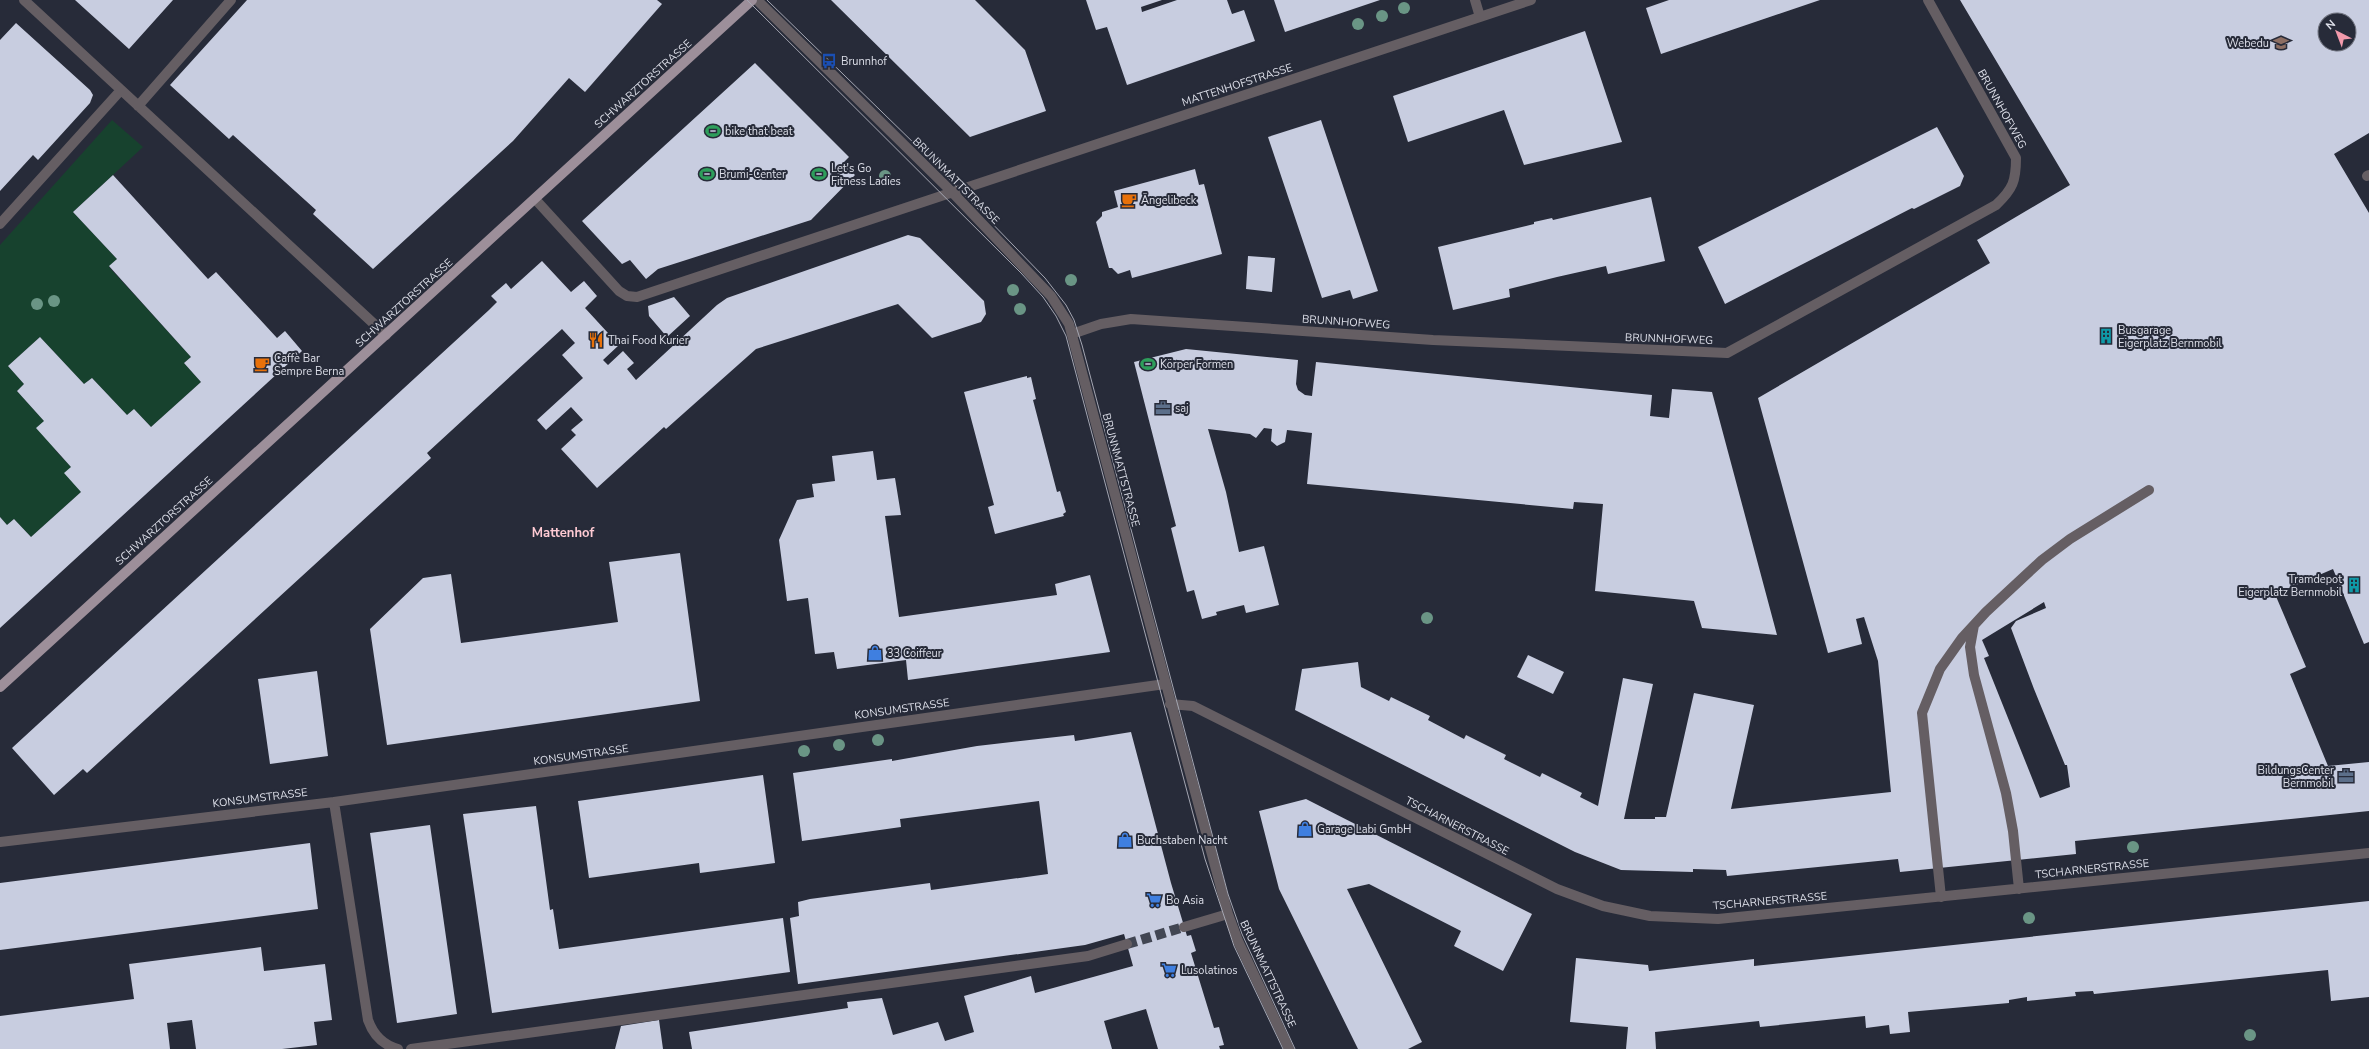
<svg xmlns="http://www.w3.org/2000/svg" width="2369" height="1049" viewBox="0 0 2369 1049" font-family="'Nunito Sans',sans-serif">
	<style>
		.green { fill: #17422e }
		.building { fill: #c8cde0; fill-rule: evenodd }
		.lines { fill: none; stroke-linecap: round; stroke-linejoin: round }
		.minor-tunnel { stroke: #424653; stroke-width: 10; stroke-dasharray: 10 5; stroke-linecap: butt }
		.minor { stroke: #655e63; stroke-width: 10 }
		.major { stroke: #9d8f9a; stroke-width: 10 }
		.tram { stroke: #a4a6b2; stroke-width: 1 }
		.tree { fill: #6a9585 }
		.labels { text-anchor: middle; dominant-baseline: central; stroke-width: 4; stroke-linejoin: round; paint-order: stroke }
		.poi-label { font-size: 11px; fill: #dddfe9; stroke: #272b39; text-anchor: start }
		.street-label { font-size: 11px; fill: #dddfe9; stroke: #272b39 }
		.quarter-label { font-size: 13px; font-weight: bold; fill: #fecad3; stroke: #272b39 }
	</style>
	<rect width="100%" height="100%" fill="#272b39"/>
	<path class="green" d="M112 120 143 147 73 212 117 259 109 267 191 357 184 363 201 382 151 427 134 409 127 415 92 378 84 384 40 337 8 366 24 384 17 391 44 421 55 450 71 467 81 492 31 537 14 519 7 525 0 517V245Z"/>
	<path class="building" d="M75 0H173L129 49Z
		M247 0H657L662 4 585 92 569 78 513 141 373 269 313 214 316 210 233 135 229 139 170 85Z
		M831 0H975L1025 50 1046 111 970 137Z
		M1086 0H1162L1141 7 1142 12 1177 0H1227L1232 14 1244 10 1255 41 1127 85 1107 27 1096 30Z
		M1274 0H1380L1285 32Z
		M1669 0H1820L1661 54 1646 8Z
		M1960 0H2369V133L2334 154 2369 213V642L2364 644 2333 569 2275 594 2306 667 2290 674 2328 766 2369 762V811L2075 841 2076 854 1900 872 1898 859 1727 876 1726 870 1693 869V872L1621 870 1575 852 1295 710 1302 669 1358 662 1361 687 1389 701 1391 697 1430 716 1428 720 1464 739 1466 735 1506 755 1504 759 1540 777 1542 773 1582 793 1580 797 1598 806 1623 678 1653 684 1624 819H1655V817H1666L1694 693 1754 705 1731 809 1891 792 1878 661 1864 617 1856 619 1862 644 1828 653 1758 398 1990 263 1977 240 2070 185ZM2325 20H2349V44H2325ZM2044 602 2046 608 2016 621 2011 628 2034 689 2065 765H2067L2070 787 2040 798 1984 658 1989 656 1982 640Z
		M16 23 90 90 93 95 90 103 38 160 33 155 0 191V40Z
		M1585 31 1622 142 1524 165 1504 110 1408 142 1393 96Z
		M755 63 849 157 843 163 855 175 811 220 658 269 646 279 630 260 622 264 582 221Z
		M1321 120 1378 291 1353 299 1350 290 1322 298 1268 137Z
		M1937 127 1964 176 1960 186 1914 209 1912 208 1725 304 1698 247Z
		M1195 169 1199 185 1204 184 1222 254 1132 278 1130 270 1118 274 1112 268H1109L1096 222 1102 216V212L1118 207 1114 191Z
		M113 175 208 279 216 272 277 338 285 331 302 351 0 628V517L7 525 14 519 31 537 81 492 64 473 71 467 36 428 44 421 17 391 24 384 8 366 40 337 84 384 92 378 127 415 134 409 151 427 201 382 184 363 191 357 109 266 117 259 73 212Z
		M1651 197 1665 261 1608 274 1606 266 1557 277 1509 289 1510 297 1453 310 1438 247 1534 224V222L1552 218 1553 220Z
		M908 235 920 238 984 301 986 314 981 322 932 338 898 304 756 349 666 429 664 427 597 488 561 449 576 435 571 430 583 420 571 407 546 430 537 420 583 378 562 355 575 343 562 329 427 453 431 458 87 773 83 769 54 795 12 748 489 310 497 302 491 296 506 283 511 289 542 261 571 292 584 281 597 296 585 308 619 345 603 360 608 365 623 351 634 363 627 369 636 380 717 305 727 298Z
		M1248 256 1275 258 1272 292 1246 289Z
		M674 297 690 316 667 337 649 316 648 306Z
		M1186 349 1298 360 1296 384 1298 390 1305 395 1312 396 1316 362 1652 395 1650 416 1669 418 1672 389 1712 392 1777 635 1702 628 1694 601 1595 591 1603 504 1574 502 1573 509 1307 484 1312 433 1287 430 1285 442 1277 446 1271 441 1272 429 1264 428 1256 438 1250 434 1208 429 1226 492 1239 552 1264 546 1279 605 1246 613 1244 605 1216 612 1217 615 1202 619 1194 590 1187 592 1171 528 1176 526 1134 362Z
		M1027 376V378L1031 377 1036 399 1033 400 1057 492 1060 491 1066 512 1063 514 1064 516 995 534 988 507 994 505 964 392Z
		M873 451 877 480 895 478 901 515 885 516 899 617 1057 595 1055 584 1090 575 1110 652 908 680 906 660 837 669 834 652 815 654 808 598 787 601 779 540 797 500 814 497 812 484 835 481 832 456Z
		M680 553 700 701 387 745 370 629 423 578 451 574 461 643 618 622 609 562Z
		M1528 655 1564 672 1553 694 1517 677Z
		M317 671 328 756 270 764 258 679Z
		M1131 732 1171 883 1187 936 1191 935 1196 951 1191 953 1214 1028 1219 1027 1224 1045 1219 1046 1220 1049H1158L1146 1009 1104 1021 1112 1049H692L689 1032 848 1008 847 1002 882 998 893 1035 938 1022 945 1041 974 1032 964 996 1031 976 1035 993 1133 966 1124 934 1085 945 798 984 790 918 799 916 798 902 810 899 930 883 931 890 1048 874 1039 801 900 819 901 827 802 841 793 773 892 759V761L977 746 1074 735 1075 741Z
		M763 775 775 863 700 873 699 863 589 878 578 801Z
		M1306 799 1532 914 1503 971 1454 946 1461 931 1369 884 1347 889 1422 1042 1408 1049H1358L1279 889 1259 811Z
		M536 806 550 910 553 909 559 949 783 918 790 972 492 1013 463 814Z
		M430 825 457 1014 397 1023 370 833Z
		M310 843 318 909 0 950V883Z
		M2369 901V997L2331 1001 2328 970 2094 994 2093 991 2075 992 2076 996 2027 1001V997L2009 1000V1003L1908 1012 1910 1032 1890 1034 1889 1025 1866 1028 1865 1016 1760 1027 1759 1021 1655 1032 1656 1049H1626L1628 1027 1570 1022 1576 958 1648 965 1649 971 1754 959V966Z
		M261 947 264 971 325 964 332 1020 314 1022 317 1045 282 1049H196L192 1020 167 1023 170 1049H0V1016L134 999 129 964Z
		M659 1020 663 1049H615L621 1026Z"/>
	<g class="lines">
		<path class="minor-tunnel" d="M1127 944 1184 927"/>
		<path class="minor" d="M24 0 386 335
			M757 0 952 192 1051 296 1069 324 1228 914 1238 941 1289 1049
			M1475 0 1480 17
			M138 106 231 0
			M2367 176 2369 175
			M535 199 619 291 627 296 637 297 1531 0
			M0 224 121 90
			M1072 334 1101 324 1131 319 1433 340 1727 353 1996 205C2013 189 2016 181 2016 158L1928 0
			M1974 625 1970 647 1974 675 2006 793 2013 831 2019 889
			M1170 704 1193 706 1557 889 1603 906 1650 916 1718 919 2369 853
			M334 802 368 1020C373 1034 383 1045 398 1049
			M0 842 334 802 1165 684
			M1941 897 1922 713 1940 669 1962 638 1986 612 2042 560 2070 539 2149 490
			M1184 927 1228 914
			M411 1049 1088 956 1127 944"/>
		<path class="major" d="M0 687 752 0"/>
		<path class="tram" d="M747 0 1021 273 1043 297 1056 316 1066 336 1205 859 1234 946 1283 1049
			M767 0 920 149 1045 278 1066 305 1074 320 1082 345 1228 894 1242 934 1295 1049"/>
	</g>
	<g class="tree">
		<circle cx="1404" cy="8" r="6"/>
		<circle cx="1382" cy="16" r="6"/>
		<circle cx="1358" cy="24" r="6"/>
		<circle cx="885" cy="176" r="6"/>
		<circle cx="1071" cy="280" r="6"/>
		<circle cx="1013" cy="290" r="6"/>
		<circle cx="54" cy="301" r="6"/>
		<circle cx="37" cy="304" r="6"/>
		<circle cx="1020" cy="309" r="6"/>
		<circle cx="1427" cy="618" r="6"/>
		<circle cx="878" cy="740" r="6"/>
		<circle cx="839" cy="745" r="6"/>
		<circle cx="804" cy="751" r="6"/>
		<circle cx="2133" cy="847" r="6"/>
		<circle cx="2029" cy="918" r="6"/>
		<circle cx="2250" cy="1035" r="6"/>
	</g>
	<defs>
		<g id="school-bare" transform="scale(1.2)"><path d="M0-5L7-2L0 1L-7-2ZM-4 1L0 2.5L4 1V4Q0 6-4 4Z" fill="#8d6e63" stroke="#272b39" stroke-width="2.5" paint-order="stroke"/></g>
		<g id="bus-bare" transform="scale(1.2)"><path d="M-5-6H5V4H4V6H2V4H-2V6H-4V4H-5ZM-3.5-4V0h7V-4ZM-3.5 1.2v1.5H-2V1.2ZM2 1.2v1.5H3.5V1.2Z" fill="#1a4fb4" stroke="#272b39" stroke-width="2.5" paint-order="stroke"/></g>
		<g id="stadium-bare" transform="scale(1.2)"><path d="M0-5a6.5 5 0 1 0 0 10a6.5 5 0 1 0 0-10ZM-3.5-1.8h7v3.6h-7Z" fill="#2e9e5b" stroke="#272b39" stroke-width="2.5" paint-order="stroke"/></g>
		<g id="cafe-bare" transform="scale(1.2)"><path d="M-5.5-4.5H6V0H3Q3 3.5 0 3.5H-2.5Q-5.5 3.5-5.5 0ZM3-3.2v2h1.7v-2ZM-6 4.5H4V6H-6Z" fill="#e8710a" stroke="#272b39" stroke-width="2.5" paint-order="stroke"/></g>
		<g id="building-bare" transform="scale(1.2)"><path d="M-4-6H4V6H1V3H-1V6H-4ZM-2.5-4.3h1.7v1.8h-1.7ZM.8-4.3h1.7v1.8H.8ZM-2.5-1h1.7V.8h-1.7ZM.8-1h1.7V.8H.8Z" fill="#0f9aa8" stroke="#272b39" stroke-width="2.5" paint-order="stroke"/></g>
		<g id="restaurant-bare" transform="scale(1.2)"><path d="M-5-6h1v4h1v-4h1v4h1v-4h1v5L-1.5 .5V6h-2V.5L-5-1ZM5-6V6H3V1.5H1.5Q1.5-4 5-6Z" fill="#e8710a" stroke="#272b39" stroke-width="2.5" paint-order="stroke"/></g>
		<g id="office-bare" transform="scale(1.2)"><path d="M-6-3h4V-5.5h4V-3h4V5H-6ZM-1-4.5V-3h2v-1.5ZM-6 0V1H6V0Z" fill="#5c6f8a" stroke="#272b39" stroke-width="2.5" paint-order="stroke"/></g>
		<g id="shop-bare" transform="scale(1.2)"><path d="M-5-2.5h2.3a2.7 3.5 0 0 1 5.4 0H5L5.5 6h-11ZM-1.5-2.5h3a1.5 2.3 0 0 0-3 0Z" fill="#3f7fe0" stroke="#272b39" stroke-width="2.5" paint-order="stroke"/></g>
		<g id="supermarket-bare" transform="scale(1.2)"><path d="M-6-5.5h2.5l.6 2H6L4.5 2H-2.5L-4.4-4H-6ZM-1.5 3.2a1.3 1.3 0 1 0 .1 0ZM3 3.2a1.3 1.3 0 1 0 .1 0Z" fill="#3f7fe0" stroke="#272b39" stroke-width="2.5" paint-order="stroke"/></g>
	</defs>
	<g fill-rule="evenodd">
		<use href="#school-bare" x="2281" y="43"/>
		<use href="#bus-bare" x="829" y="61"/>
		<use href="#stadium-bare" x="713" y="131"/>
		<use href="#stadium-bare" x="707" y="174"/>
		<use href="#stadium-bare" x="819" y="174"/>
		<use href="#cafe-bare" x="1129" y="200"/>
		<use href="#building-bare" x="2106" y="336"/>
		<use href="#restaurant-bare" x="596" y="340"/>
		<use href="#cafe-bare" x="262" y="364"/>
		<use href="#stadium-bare" x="1148" y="364"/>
		<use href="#office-bare" x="1163" y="408"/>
		<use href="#building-bare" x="2354" y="585"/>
		<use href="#shop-bare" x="875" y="653"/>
		<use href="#office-bare" x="2346" y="776"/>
		<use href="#shop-bare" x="1305" y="829"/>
		<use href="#shop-bare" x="1125" y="840"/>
		<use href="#supermarket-bare" x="1154" y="900"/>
		<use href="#supermarket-bare" x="1169" y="970"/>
	</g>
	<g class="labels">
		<g class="poi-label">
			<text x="2269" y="43" text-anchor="end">Webedu</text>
			<text x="841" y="61">Brunnhof</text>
			<text x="725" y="131">bike that beat</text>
			<text x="831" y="168">Let's Go<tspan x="831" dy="13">Fitness Ladies</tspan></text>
			<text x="719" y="174">Brumi-Center</text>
			<text x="1141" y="200">Ängelibeck</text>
			<text x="2118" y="330">Busgarage<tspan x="2118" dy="13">Eigerplatz Bernmobil</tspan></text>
			<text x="608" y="340">Thai Food Kurier</text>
			<text x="274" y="358">Caffè Bar<tspan x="274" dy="13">Sempre Berna</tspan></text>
			<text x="1160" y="364">Körper Formen</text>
			<text x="1175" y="408">saj</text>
			<text x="2342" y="579" text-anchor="end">Tramdepot<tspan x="2342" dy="13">Eigerplatz Bernmobil</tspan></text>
			<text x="887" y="653">33 Coiffeur</text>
			<text x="2334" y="770" text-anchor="end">BildungsCenter<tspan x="2334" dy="13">Bernmobil</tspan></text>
			<text x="1317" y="829">Garage Labi GmbH</text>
			<text x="1137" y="840">Buchstaben Nacht</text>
			<text x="1166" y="900">Bo Asia</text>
			<text x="1181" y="970">Lusolatinos</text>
		</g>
		<g class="street-label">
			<text transform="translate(643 84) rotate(-42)">SCHWARZTORSTRASSE</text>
			<text transform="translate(1237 85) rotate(-18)">MATTENHOFSTRASSE</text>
			<text transform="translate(2002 109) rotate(61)">BRUNNHOFWEG</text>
			<text transform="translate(956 181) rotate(45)">BRUNNMATTSTRASSE</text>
			<text transform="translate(404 303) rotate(-42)">SCHWARZTORSTRASSE</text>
			<text transform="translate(1346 322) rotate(4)">BRUNNHOFWEG</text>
			<text transform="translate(1669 339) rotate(2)">BRUNNHOFWEG</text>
			<text transform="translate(1121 470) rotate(75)">BRUNNMATTSTRASSE</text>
			<text transform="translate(164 521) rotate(-42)">SCHWARZTORSTRASSE</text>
			<text transform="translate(902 709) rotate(-8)">KONSUMSTRASSE</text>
			<text transform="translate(581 755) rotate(-8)">KONSUMSTRASSE</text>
			<text transform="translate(260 798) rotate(-7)">KONSUMSTRASSE</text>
			<text transform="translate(1457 826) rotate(27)">TSCHARNERSTRASSE</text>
			<text transform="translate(2092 869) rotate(-6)">TSCHARNERSTRASSE</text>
			<text transform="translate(1770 901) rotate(-5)">TSCHARNERSTRASSE</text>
			<text transform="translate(1268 974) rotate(65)">BRUNNMATTSTRASSE</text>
		</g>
		<g class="quarter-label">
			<text x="563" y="533">Mattenhof</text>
		</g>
	</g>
	<g transform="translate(2337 32) rotate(318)"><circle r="19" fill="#272b39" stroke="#70737f"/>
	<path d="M0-3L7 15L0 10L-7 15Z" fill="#f29aac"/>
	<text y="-6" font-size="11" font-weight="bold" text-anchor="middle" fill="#dddfe9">N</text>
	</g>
</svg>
